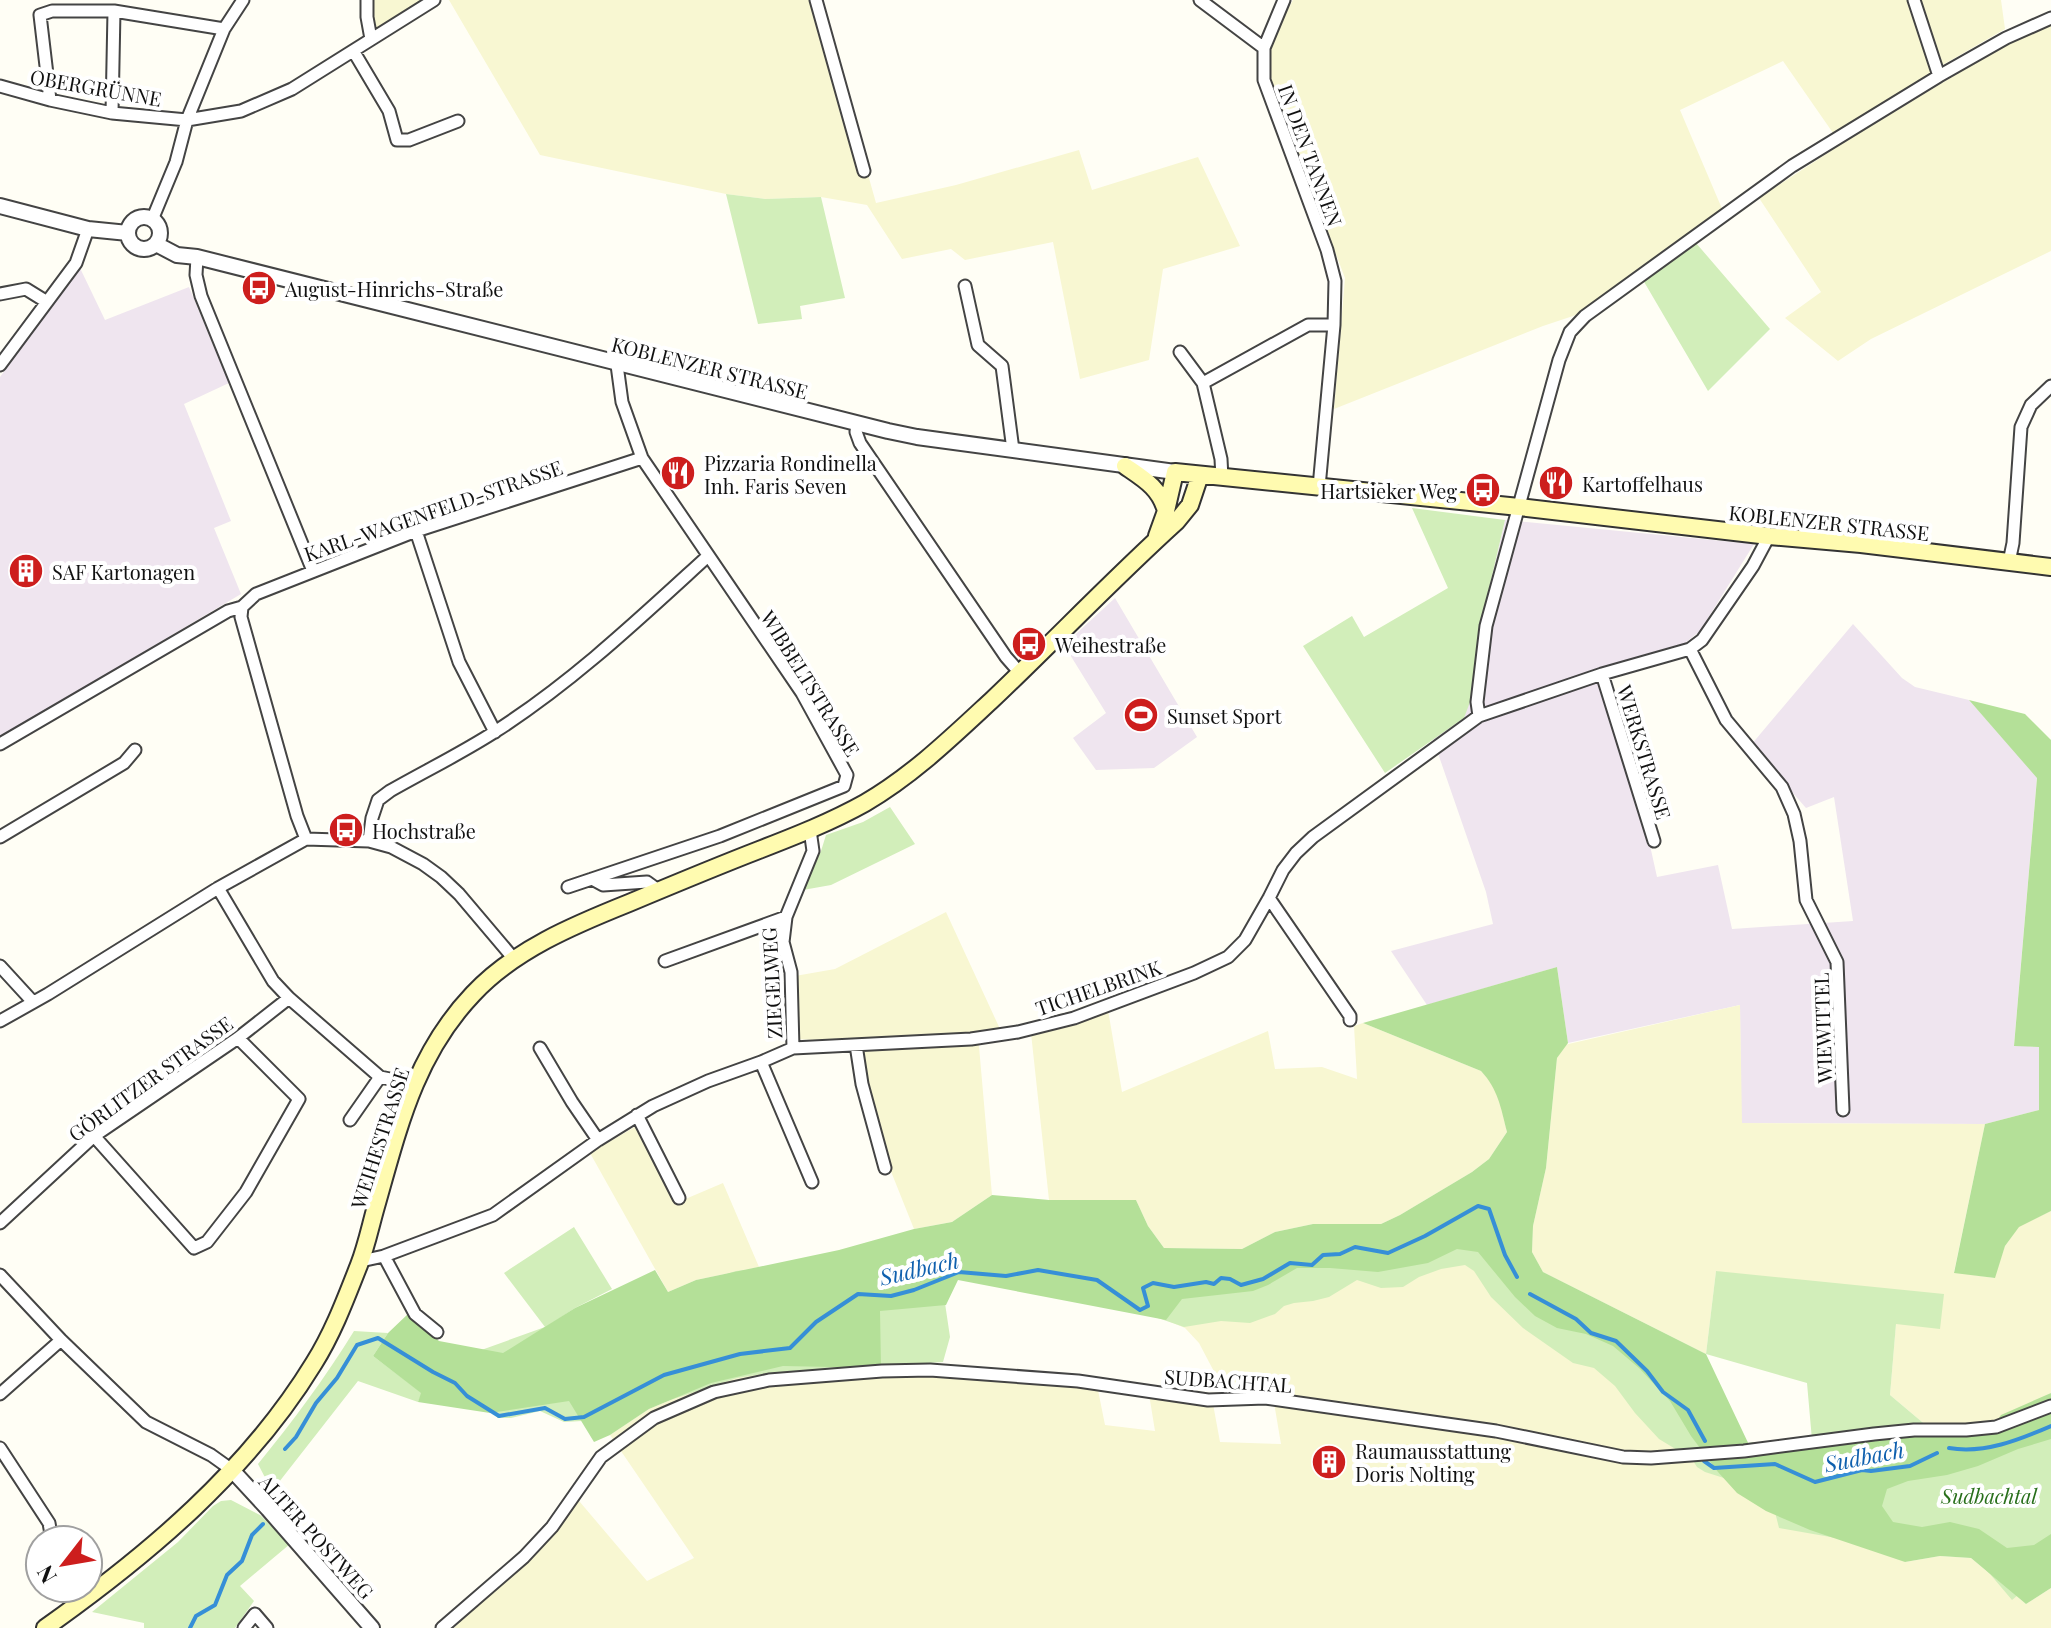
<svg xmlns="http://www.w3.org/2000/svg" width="2051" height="1628" viewBox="0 0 2051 1628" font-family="'Playfair Display',serif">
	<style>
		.industrial { fill: #efe5ef }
		.farmland { fill: #f8f7d2 }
		.green { fill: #d2eeba }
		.forest { fill: #b4e098 }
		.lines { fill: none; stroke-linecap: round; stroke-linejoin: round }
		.stream { stroke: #368fd7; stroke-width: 4 }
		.minor-casing { stroke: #444; stroke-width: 15 }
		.tertiary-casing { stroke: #444; stroke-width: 18 }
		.secondary-casing { stroke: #333; stroke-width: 20 }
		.minor { stroke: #fff; stroke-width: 11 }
		.tertiary { stroke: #fff; stroke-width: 14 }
		.secondary { stroke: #fffbb0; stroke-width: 16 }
		.labels { text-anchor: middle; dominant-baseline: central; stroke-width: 8; stroke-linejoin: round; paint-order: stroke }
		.street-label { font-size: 20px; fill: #111; stroke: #fff }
		.poi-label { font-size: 20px; fill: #111; stroke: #fff; text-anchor: start }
		.park-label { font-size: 20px; font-style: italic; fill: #286f1b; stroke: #fff }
		.water-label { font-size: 22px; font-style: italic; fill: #0f60ae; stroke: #fff }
	</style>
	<rect width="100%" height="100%" fill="#fffef5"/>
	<path class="industrial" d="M80 268 105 320 189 287 229 383 184 404 231 521 214 528 241 594 0 737V377Z
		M1505 520 1754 544 1700 631 1685 643 1595 669 1649 841 1657 877 1718 865 1732 929 1853 921 1834 797 1806 808 1751 745 1853 624 1902 678 1915 687 1969 700 2037 777 2014 1045 2039 1047V1110L1985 1124 1741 1123 1740 1005 1568 1043 1557 967 1427 1005 1391 951 1493 924 1486 892 1433 739 1464 718 1481 623Z
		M1115 598 1197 737 1154 768 1096 770 1073 738 1106 713 1064 645Z"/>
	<path class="farmland" d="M363 0H432L363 42Z
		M449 0H819L876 203 956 185 1079 150 1092 190 1198 157 1240 246 1163 269 1149 360 1080 379 1053 242 965 260 951 249 902 259 867 205 821 197 765 199 726 194 540 155Z
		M1293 0H1908L1932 73 1833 133 1783 61 1680 110 1723 211 1582 313 1543 326 1334 409 1345 278 1270 81 1271 41Z
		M1919 0H2001L2005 29 1941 66Z
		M2051 24V251L1871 339 1838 361 1785 318 1821 292 1759 198 1840 145 2008 43Z
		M946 912 1000 1029 978 1035 992 1195 952 1222 914 1229 886 1159 865 1085 858 1042 795 1039V976L835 969Z
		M1740 1005 1742 1123 1985 1124 1954 1272 1994 1278 2005 1246 2019 1226 2051 1211V1393L1997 1422 1928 1427 1890 1395 1896 1323 1716 1271 1706 1354 1543 1272 1532 1252 1533 1226 1546 1168 1557 1058 1564 1045Z
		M1108 1010 1122 1092 1268 1031 1275 1069 1322 1067 1357 1079 1354 1026 1363 1023 1481 1071 1491 1082 1499 1097 1507 1132 1489 1159 1472 1172 1400 1215 1381 1224H1313L1275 1232 1242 1249 1164 1248 1148 1226 1136 1200H1049L1031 1033Z
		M638 1125 676 1203 723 1183 759 1267 696 1280 668 1292 590 1153Z
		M1456 1249 1905 1562 1940 1556 1971 1558 2026 1604 2051 1588V1628H454L551 1526 574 1495 647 1581 694 1558 610 1435 649 1409 711 1383 783 1366 881 1368 931 1366 1098 1390 1105 1425 1155 1431 1148 1388 1211 1393 1220 1442 1281 1444 1271 1385 1219 1381 1199 1343 1185 1328 1166 1320Z"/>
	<path class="green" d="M726 194 765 199 821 197 845 298 800 306 802 319 758 324Z
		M1696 243 1770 329 1708 391 1643 280Z
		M1412 508 1505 520 1481 623 1470 702 1464 718 1385 773 1303 646 1352 616 1364 637 1448 588Z
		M890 807 915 844 831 885 803 890 821 851 826 835 863 822Z
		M1419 1214 1639 1333 1731 1446 1753 1442 1764 1451 1941 1433 2051 1411V1578L2031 1584 2012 1600 1990 1574 1967 1552 1876 1545 1779 1528 1775 1512 1727 1479 1705 1472 1697 1467 1692 1459 1659 1439 1635 1413 1615 1386 1594 1368 1573 1363 1523 1328 1491 1297 1474 1271 1465 1265 1441 1269 1419 1277 1403 1287 1381 1288 1357 1280 1329 1297 1313 1301 1294 1303 1284 1306 1275 1314 1250 1323 1221 1321 1184 1327 1158 1318 1147 1310 963 1274 942 1283 950 1337 943 1362 768 1373 737 1378 655 1405 582 1421 564 1422 540 1411 511 1418H497L495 1399 473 1353 545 1327 504 1273 574 1227 612 1289 575 1308 546 1327 657 1296 736 1271 764 1268 1229 1253 1382 1231Z
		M1716 1271 1944 1294 1940 1329 1896 1324 1890 1395 1928 1427 1812 1440 1807 1383 1706 1354Z
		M354 1331 388 1333 373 1356 422 1393 418 1402 358 1381 272 1491 258 1464C293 1421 325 1378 354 1331Z
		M231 1500 260 1515 290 1544 240 1586 254 1601 235 1628H144V1623L92 1612 178 1542 213 1506 221 1501Z"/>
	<path class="forest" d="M1969 700 2025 714 2051 740V1211L2019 1227 2005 1246 1995 1278 1954 1273 1985 1124 2039 1110V1047L2014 1046 2037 778Z
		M1557 967 1568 1043 1557 1058 1546 1168 1533 1226 1532 1252 1543 1272 1706 1354 1751 1449 1996 1422 2001 1415 2051 1393V1439L2018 1449 1978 1466 1947 1475 1908 1481 1887 1489 1882 1506 1893 1522 1922 1527 1950 1522 1979 1529 2007 1548 2034 1545 2051 1534V1588L2026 1604 1971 1558 1940 1556 1905 1562 1810 1530 1766 1511 1737 1493 1718 1472 1691 1436 1670 1401 1639 1368 1613 1346 1586 1334 1557 1328 1535 1316 1515 1297 1478 1252 1457 1249 1428 1263 1378 1272 1330 1268H1297L1268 1285 1253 1291 1182 1299 1166 1320 958 1280 946 1305 880 1311 881 1368 783 1366 711 1383 649 1409 610 1435 594 1442 569 1401 490 1413 418 1402 421 1393 373 1356 388 1333 409 1313 439 1341 503 1353 575 1308 655 1270 668 1292 696 1280 839 1250 914 1229 952 1222 992 1195 1049 1200H1136L1148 1226 1164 1248 1242 1249 1275 1232 1313 1224H1381L1400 1215 1472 1172 1489 1159 1507 1132C1501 1108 1498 1089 1481 1071L1363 1023Z"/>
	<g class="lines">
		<path class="stream" d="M1530 1294 1576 1319 1591 1333 1616 1341 1647 1371 1663 1392 1688 1410 1705 1441
			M1949 1448C1984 1454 2019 1440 2051 1426
			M285 1449 296 1437 316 1403 337 1378 357 1345 378 1338 433 1372 455 1383 467 1396 499 1416 545 1408 565 1419 584 1417 664 1375 740 1354 790 1348 816 1322 858 1294 891 1296 914 1290 959 1272 1006 1276 1038 1270 1097 1280 1140 1310 1148 1306 1143 1288 1153 1283 1174 1287 1206 1282 1214 1284 1221 1278 1230 1279 1241 1285 1263 1279 1290 1263 1312 1265 1323 1255 1340 1254 1355 1247 1388 1253 1425 1236 1478 1206 1489 1209 1505 1255 1517 1277
			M1704 1461 1714 1468 1775 1464 1815 1482 1862 1470 1871 1471 1910 1466 1937 1453
			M190 1628 196 1616 215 1605 227 1575 242 1561 252 1535 263 1524"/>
		<g class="minor-casing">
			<path id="minor" d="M367 0V17L371 39
				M816 0 864 171
				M1200 0 1264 48
				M1284 0 1264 48V80L1327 250 1335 281 1334 325 1319 487
				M1914 0 1939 76
				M354 52 389 111 397 140H409L458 121
				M0 86 50 100 112 113 187 120 241 111 292 89 434 0
				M50 100 40 15 52 11H114L224 29
				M112 113 114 11
				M152 220 176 162 187 120 224 29 243 0
				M197 257 196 275 201 296 313 571
				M965 286 978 345 1002 366 1013 450
				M0 294 26 289 47 302
				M1180 352 1203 383 1221 459 1222 478
				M0 365 76 263 88 229
				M1203 383 1308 325H1334
				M857 424 856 432 860 443 1006 657 1020 673
				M416 531 459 662 495 732
				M2009 562 2013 543 2021 427 2031 405 2051 386
				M1690 649 1726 720 1782 787 1794 814 1800 841 1806 900 1837 962 1843 1110
				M1602 674 1654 841
				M1479 716 1477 702 1486 626 1559 360 1570 332 1585 316 1792 166 1939 76 2006 38 2051 18
				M0 744 228 611 242 607
				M0 837 124 763 135 750
				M306 839 297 816 241 617 242 607 256 594 416 531 642 458
				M369 841 372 818 378 800 390 791C425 771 462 753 496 731 574 681 640 618 708 556
				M592 879 603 885 647 882 658 890
				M568 887 720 836 844 786 847 775 802 693 642 458 622 402 617 365
				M218 888 273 981 289 998 380 1077 414 1084
				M1269 898 1350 1016V1020
				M665 961 786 917
				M0 966 33 1002
				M0 1021 48 994 218 888 306 839 369 841 391 847 423 864 441 877 459 894 514 959
				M856 1045 862 1084 885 1168
				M540 1048 572 1102 598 1140
				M793 1048 791 972 783 942 786 917 813 851 810 830
				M761 1062 812 1182
				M637 1115 679 1198
				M350 1120 380 1077
				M94 1136 194 1248 207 1242 246 1192 299 1099 238 1038
				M0 1223 94 1136 238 1038 289 998
				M384 1256 415 1314 437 1332
				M361 1261 384 1256 493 1215 598 1140 653 1106 708 1081 761 1062 793 1048 971 1039 1018 1032 1074 1018 1194 973 1228 957 1245 940 1269 898 1283 870 1296 853 1313 837 1479 716 1602 674 1690 649 1702 640 1753 566 1769 536
				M0 1275 61 1340 146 1422 211 1455 232 1470
				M0 1394 61 1340
				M0 1448 49 1523 52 1540
				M244 1628 255 1614 267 1628
				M442 1628 524 1557 552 1527 601 1457 654 1418 714 1392 769 1380 882 1371 930 1370 1078 1381 1208 1400 1265 1398 1496 1431 1623 1457 1651 1458 1744 1451 1874 1434 1914 1430H1966L1996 1427 2051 1406"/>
		</g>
		<g class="tertiary-casing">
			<path id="tertiary" d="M0 206 88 229 128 233
				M128 233a16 16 0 1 1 32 0a16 16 0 1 1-32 0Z
				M156 244 177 255 197 257 888 431 917 437 1175 472
				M232 1470 268 1509 372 1628"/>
		</g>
		<g class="secondary-casing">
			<path id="secondary" d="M1125 466C1144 479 1160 488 1166 511
				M1157 536 1166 511 1175 472 1519 507 1769 536 1861 544 2051 567
				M45 1628C148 1555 248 1471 314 1363 333 1333 346 1298 359 1265 366 1247 370 1228 375 1210 398 1130 414 1056 473 994 514 950 574 925 629 903 672 885 715 867 759 850 795 836 831 822 865 803 913 775 952 737 993 699 1055 640 1114 578 1177 521L1190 505 1200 475"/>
		</g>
		<use href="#minor" class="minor"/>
		<use href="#tertiary" class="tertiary"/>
		<use href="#secondary" class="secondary"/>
	</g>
	<defs>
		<g id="bus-disc" transform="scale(1.8)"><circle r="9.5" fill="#cd1e1d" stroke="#fff"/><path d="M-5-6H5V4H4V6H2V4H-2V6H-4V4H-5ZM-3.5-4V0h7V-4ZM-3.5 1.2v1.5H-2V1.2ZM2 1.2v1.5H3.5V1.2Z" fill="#fff"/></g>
		<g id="restaurant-disc" transform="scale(1.8)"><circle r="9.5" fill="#cd1e1d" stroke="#fff"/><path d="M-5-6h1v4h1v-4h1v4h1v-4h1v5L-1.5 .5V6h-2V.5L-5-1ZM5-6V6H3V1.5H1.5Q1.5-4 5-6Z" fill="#fff"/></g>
		<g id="building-disc" transform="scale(1.8)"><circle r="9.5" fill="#cd1e1d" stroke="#fff"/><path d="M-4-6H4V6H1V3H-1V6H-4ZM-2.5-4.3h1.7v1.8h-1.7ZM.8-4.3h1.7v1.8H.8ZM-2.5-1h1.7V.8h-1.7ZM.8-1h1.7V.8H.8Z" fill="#fff"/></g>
		<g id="stadium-disc" transform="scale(1.8)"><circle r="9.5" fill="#cd1e1d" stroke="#fff"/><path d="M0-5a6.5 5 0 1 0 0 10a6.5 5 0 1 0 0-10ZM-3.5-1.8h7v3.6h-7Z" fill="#fff"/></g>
	</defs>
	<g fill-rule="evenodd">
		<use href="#bus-disc" x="259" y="288"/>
		<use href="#restaurant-disc" x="678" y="473"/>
		<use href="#restaurant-disc" x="1556" y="483"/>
		<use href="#bus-disc" x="1483" y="490"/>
		<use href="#building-disc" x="26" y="571"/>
		<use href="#bus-disc" x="1029" y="644"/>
		<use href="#stadium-disc" x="1141" y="715"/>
		<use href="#bus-disc" x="346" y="830"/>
		<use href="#building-disc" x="1329" y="1462"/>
	</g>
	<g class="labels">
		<g class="street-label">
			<text transform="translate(96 87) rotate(10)">OBERGRÜNNE</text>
			<text transform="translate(1311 155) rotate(70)">IN DEN TANNEN</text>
			<text transform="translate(710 367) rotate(14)">KOBLENZER STRASSE</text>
			<text transform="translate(433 510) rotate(-19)">KARL-WAGENFELD-STRASSE</text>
			<text transform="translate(1829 522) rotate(6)">KOBLENZER STRASSE</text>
			<text transform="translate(811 683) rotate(58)">WIBBELTSTRASSE</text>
			<text transform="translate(1645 752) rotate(73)">WERKSTRASSE</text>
			<text transform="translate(771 983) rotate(-93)">ZIEGELWEG</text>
			<text transform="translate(1098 987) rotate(-19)">TICHELBRINK</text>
			<text transform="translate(1822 1028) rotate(-92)">WIEWITTEL</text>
			<text transform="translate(150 1078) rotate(-36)">GÖRLITZER STRASSE</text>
			<text transform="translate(379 1138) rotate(-72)">WEIHESTRASSE</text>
			<text transform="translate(1228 1380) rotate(4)">SUDBACHTAL</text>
			<text transform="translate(317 1536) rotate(48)">ALTER POSTWEG</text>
		</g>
		<g class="poi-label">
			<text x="285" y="288">August-Hinrichs-Straße</text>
			<text x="704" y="462">Pizzaria Rondinella<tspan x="704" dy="23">Inh. Faris Seven</tspan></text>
			<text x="1582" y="483">Kartoffelhaus</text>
			<text x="1457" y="490" text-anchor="end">Hartsieker Weg</text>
			<text x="52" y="571">SAF Kartonagen</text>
			<text x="1055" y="644">Weihestraße</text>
			<text x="1167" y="715">Sunset Sport</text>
			<text x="372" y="830">Hochstraße</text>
			<text x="1355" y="1450">Raumausstattung<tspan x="1355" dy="23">Doris Nolting</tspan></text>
		</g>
		<g class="park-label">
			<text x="1989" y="1495">Sudbachtal</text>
		</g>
		<g class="water-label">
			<text transform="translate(919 1268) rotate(-13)">Sudbach</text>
			<text transform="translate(1864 1456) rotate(-11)">Sudbach</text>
		</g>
	</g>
	<g transform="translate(64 1564) rotate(239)"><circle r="38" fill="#ffffff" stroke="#a0a0a0" stroke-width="2"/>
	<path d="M0-6L14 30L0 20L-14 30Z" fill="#cd1e1d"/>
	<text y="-12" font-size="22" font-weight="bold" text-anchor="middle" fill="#111111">N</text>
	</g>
</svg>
